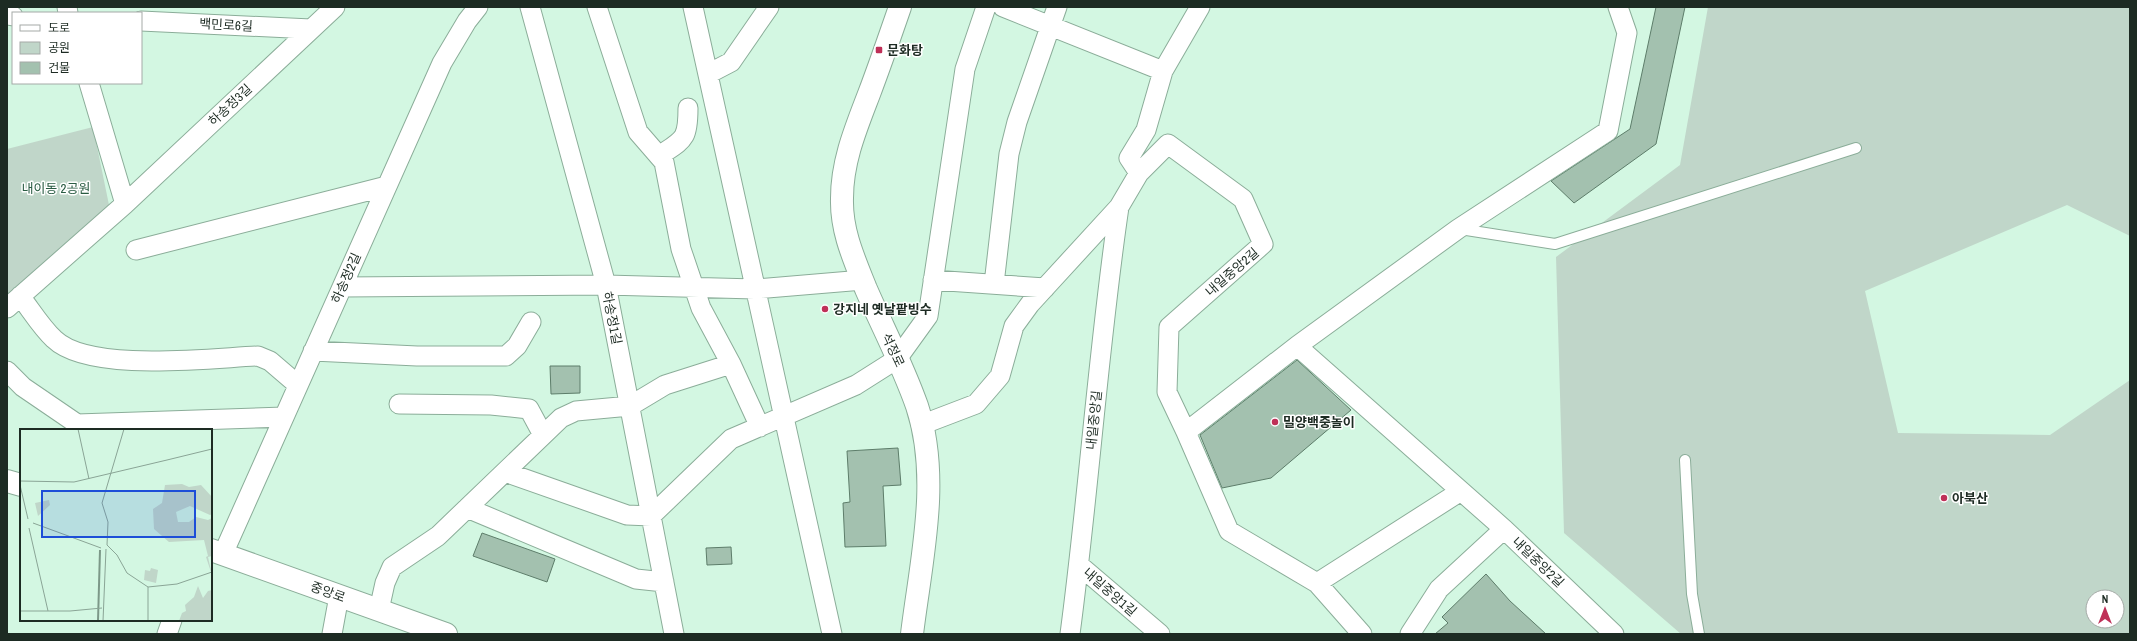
<svg xmlns="http://www.w3.org/2000/svg" width="2137" height="641" viewBox="0 0 2137 641" font-family="'Archivo Narrow','Noto Sans KR',sans-serif">
	<style>
		.green { fill: #c0d6c9; fill-rule: evenodd }
		.building { fill: #a3c1af; stroke: #5d7d6a }
		.lines { fill: none; stroke-linecap: round; stroke-linejoin: round }
		.lane-casing { stroke: #8bad99; stroke-width: 12 }
		.street-casing { stroke: #8bad99; stroke-width: 21 }
		.secondary-casing { stroke: #8bad99; stroke-width: 24 }
		.lane { stroke: #fff; stroke-width: 10 }
		.street { stroke: #fff; stroke-width: 19 }
		.secondary { stroke: #fff; stroke-width: 22 }
		.poi-dot { fill: #bf3058; stroke: #fff; stroke-width: 1.5 }
		.labels { text-anchor: middle; dominant-baseline: central; stroke-width: 3; stroke-linejoin: round; paint-order: stroke }
		.street-label { font-size: 13px; fill: #1d2b23; stroke: #fff }
		.poi-label { font-size: 13px; font-weight: bold; fill: #1d2b23; stroke: #fff; text-anchor: start }
		.park-label { font-size: 13px; fill: #295b42; stroke: #fff }
		.inset-river { fill: none; stroke: #7c9888; stroke-width: 2 }
		.inset-road { fill: none; stroke: #8aa596; stroke-width: 1 }
		.view { fill: #1d4ed8; fill-opacity: 0.15; stroke: #1d4ed8; stroke-width: 2 }
		.inset-edge { fill: none; stroke: #1d2b23; stroke-width: 2 }
	</style>
	<rect width="100%" height="100%" fill="#d3f7e2"/>
	<path class="green" d="M1708 7H2130V236L2067 205 1865 291 1898 433 2050 435 2130 380V634H1681L1564 533 1556 257 1680 165ZM2093 597H2117V621H2093Z
		M93 127 109 205 7 298V149Z"/>
	<path class="building" d="M1656 7H1685L1656 144 1574 203 1551 181 1630 129Z
		M1297 360 1351 410 1271 478 1222 488 1200 435Z
		M550 366H580V393L551 394Z
		M898 448 901 485 883 486 886 546 845 547 843 503 850 502 847 451Z
		M482 533 555 559 547 582 473 556Z
		M731 547 732 564 707 565 706 548Z
		M1486 574 1510 601 1546 634H1435L1448 623 1442 617Z"/>
	<g class="lines">
		<g class="lane-casing">
			<path id="lane" d="M1460 229 1555 244 1856 148
				M1685 460 1692 594 1699 634"/>
		</g>
		<g class="street-casing">
			<path id="street" d="M67 7 68 13
				M530 7 606 285 674 634
				M597 7 638 132 664 162 681 249 701 308 731 364
				M693 7 832 634
				M1003 7 1163 71 1146 130 1129 158 1139 173
				M7 15 13 16
				M141 21 311 29
				M1163 71 1200 7
				M708 74 731 62 769 7
				M89 83 125 204
				M659 156C684 139 688 140 688 108
				M136 250 387 186
				M933 280 1045 288
				M994 284 1009 154 1017 122 1057 7
				M342 287 606 285 755 289 863 280
				M20 296C31 310 41 327 54 339 89 373 210 358 258 356L270 361 298 385
				M7 308 125 204 335 7
				M1297 346 1458 229 1608 131 1627 33 1618 7
				M313 351 417 356H506L517 346 531 322
				M7 371 23 387 86 430
				M399 404 491 405 529 409 543 435
				M77 424 284 417
				M921 425 976 404 1000 376 1014 326 1030 304 1119 207 1139 173 1168 144 1243 199 1263 244 1169 327 1167 392 1186 432 1297 346 1504 529 1614 634
				M1186 432 1229 531 1317 583 1461 491
				M505 472 627 515 651 516 731 439 856 385 897 359 928 316 965 69 986 7
				M467 508 636 579 664 582
				M223 554 442 63 467 21 478 7
				M1079 565 1160 634
				M1317 583 1362 634
				M379 610 385 583 392 567 438 536 561 418 576 411 630 406 665 385 731 364 760 427
				M167 634 172 620
				M332 634 339 596
				M1070 634C1089 492 1098 349 1119 207
				M1410 634 1439 589 1504 529"/>
		</g>
		<g class="secondary-casing">
			<path id="secondary" d="M900 7C890 36 880 65 869 94 856 128 842 161 842 198 841 231 854 259 866 289 883 328 903 366 917 406 941 479 921 560 912 634
				M7 481 21 485
				M211 550 446 634"/>
		</g>
		<use href="#lane" class="lane"/>
		<use href="#street" class="street"/>
		<use href="#secondary" class="secondary"/>
	</g>
	<g class="poi-dot">
		<rect x="875" y="46" width="8" height="8" rx="2"/>
		<circle cx="825" cy="309" r="4"/>
		<circle cx="1275" cy="422" r="4"/>
		<circle cx="1944" cy="498" r="4"/>
	</g>
	<g class="labels">
		<g class="street-label">
			<text transform="translate(226 25) rotate(3)">백민로6길</text>
			<text transform="translate(230 105) rotate(-43)">하송정3길</text>
			<text transform="translate(1232 272) rotate(-41)">내일중앙2길</text>
			<text transform="translate(346 278) rotate(-66)">하송정2길</text>
			<text transform="translate(612 318) rotate(79)">하송정1길</text>
			<text transform="translate(893 350) rotate(65)">석정로</text>
			<text transform="translate(1094 420) rotate(-84)">내일중앙길</text>
			<text transform="translate(1538 562) rotate(44)">내일중앙2길</text>
			<text transform="translate(328 592) rotate(20)">중앙로</text>
			<text transform="translate(1110 592) rotate(41)">내일중앙1길</text>
		</g>
		<g class="poi-label">
			<text x="887" y="50">문화탕</text>
			<text x="833" y="309">강지네 옛날팥빙수</text>
			<text x="1283" y="422">밀양백중놀이</text>
			<text x="1952" y="498">아북산</text>
		</g>
		<g class="park-label">
			<text x="56" y="188">내이동 2공원</text>
		</g>
	</g>
	<g transform="translate(20 429)">
		<rect width="192" height="192" fill="#d3f7e2"/>
		<path d="M162 55 169 58 181 56 192 68V85L190 86 170 77 156 83 158 93H169L176 88 188 91 192 89V127L188 128 192 146 186 128 188 127 184 111 149 113 134 100 133 80 142 74 145 56ZM29 71 30 76 18 87 15 74ZM131 139 138 141 136 154 124 151 125 141 130 142ZM178 157 183 169 188 162 192 161V192H159L162 184 166 182 165 176 174 168Z" fill="#c0d6c9"/>
		<path class="inset-river" d="M78 192 80 121"/>
		<path class="inset-road" d="M58 0 69 50M147 31 192 20M0 52 54 53 147 31M0 56 8 90M13 94 81 119M9 99 28 182M87 116 88 93 82 74 104 0M87 116 97 126 107 144 128 158V192M128 158 157 155 192 143M0 182H50L82 179M83 192 86 120"/>
		<path class="view" d="M22 62H175V108H22Z"/>
		<rect width="192" height="192" class="inset-edge"/>
	</g>
	<rect width="2137" height="641" fill="none" stroke="#1d2b23" stroke-width="16"/>
	<rect x="12" y="12" width="130" height="72" fill="#ffffff" stroke="#a5aaa7"/>
	<rect x="20" y="25" width="20" height="6" fill="#ffffff" stroke="#a5aaa7"/>
	<text x="48" y="32" font-size="12" fill="#1d2b23">도로</text>
	<rect x="20" y="42" width="20" height="12" fill="#c0d6c9" stroke="#a5aaa7"/>
	<text x="48" y="52" font-size="12" fill="#1d2b23">공원</text>
	<rect x="20" y="62" width="20" height="12" fill="#a3c1af" stroke="#a5aaa7"/>
	<text x="48" y="72" font-size="12" fill="#1d2b23">건물</text>
	<g transform="translate(2105 609)"><circle r="19" fill="#ffffff" stroke="#a5aaa7"/>
	<path d="M0-3L7 15L0 10L-7 15Z" fill="#bf3058"/>
	<text y="-6" font-size="11" font-weight="bold" text-anchor="middle" fill="#1d2b23">N</text>
	</g>
</svg>
